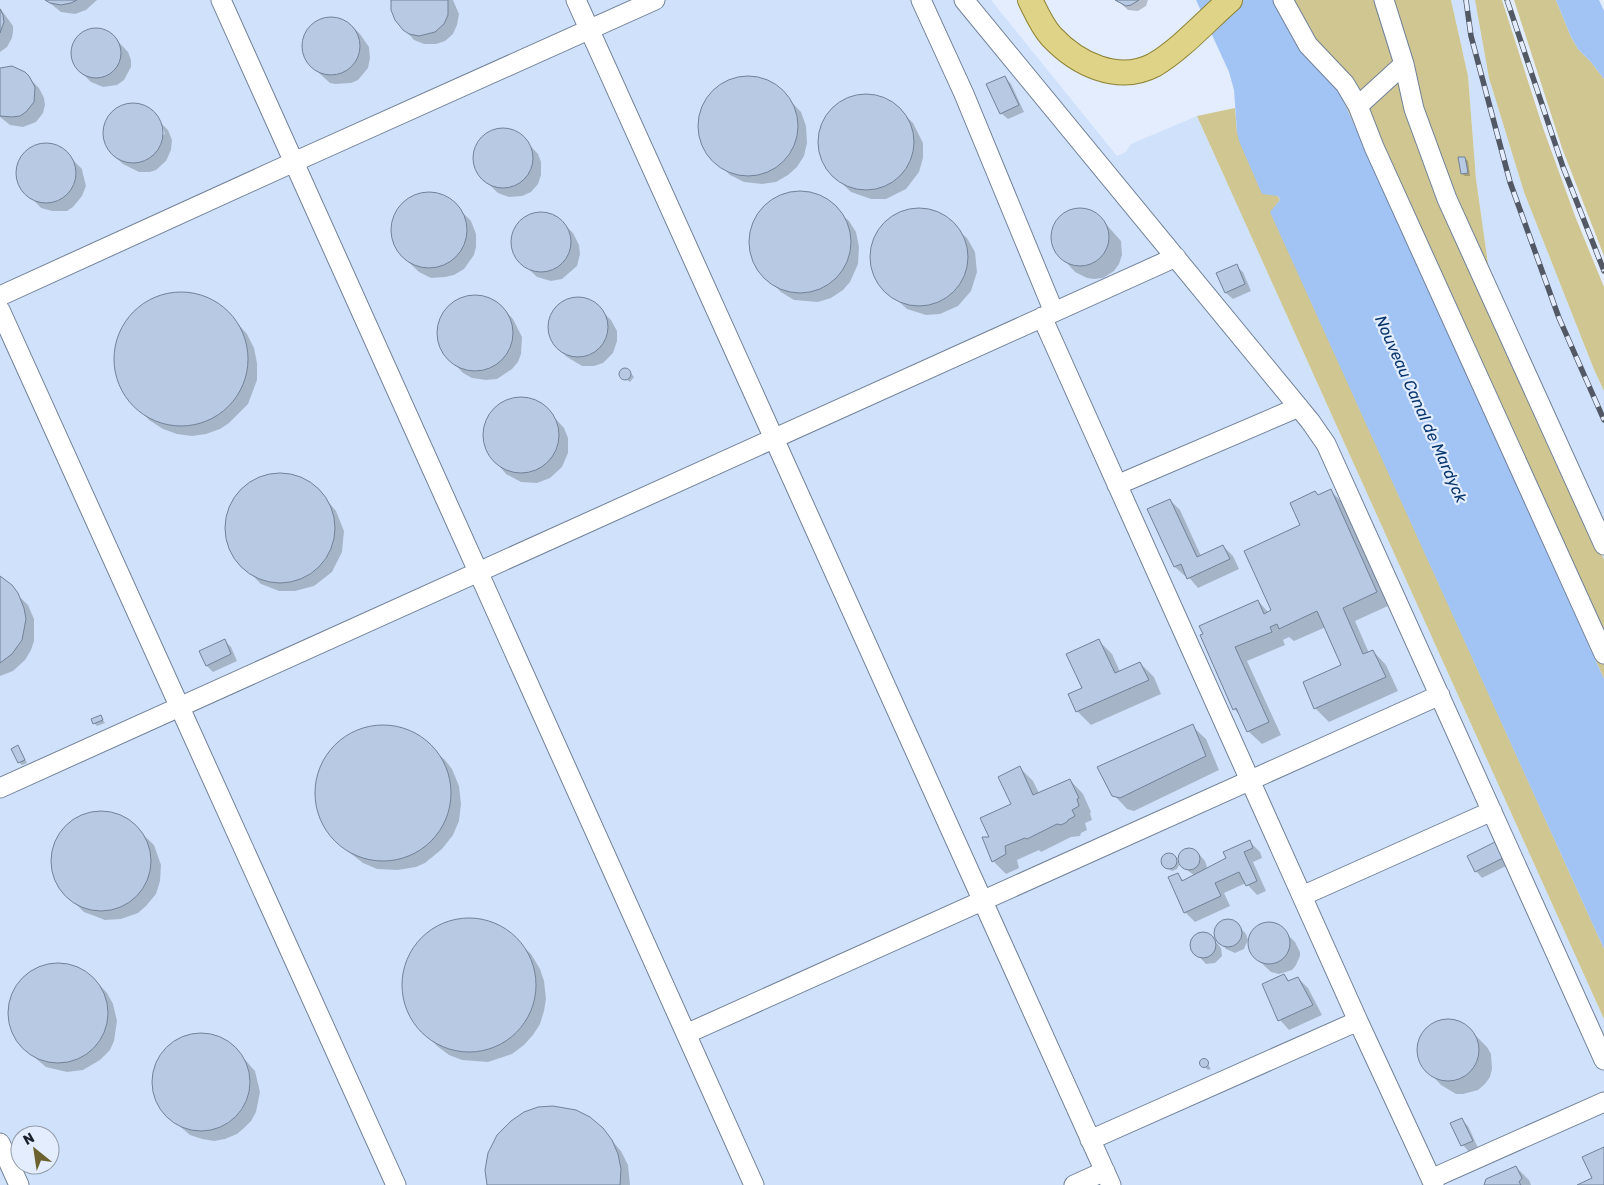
<svg xmlns="http://www.w3.org/2000/svg" width="1604" height="1185" viewBox="0 0 1604 1185" font-family="Rubik,sans-serif">
	<style>
		.built { fill: #d0e2fb; fill-rule: evenodd }
		.green { fill: #cfc691 }
		.water { fill: #a2c4f5 }
		.shadow { fill: #0003 }
		.building { fill: #b8cae3; stroke: #718298 }
		.lines { fill: none; stroke-linecap: round; stroke-linejoin: round }
		.minor-casing { stroke: #718198; stroke-width: 21 }
		.major-casing { stroke: #8d8233; stroke-width: 26 }
		.minor { stroke: #fff; stroke-width: 19 }
		.major { stroke: #dfd387; stroke-width: 24 }
		.rail-casing { stroke: #525964; stroke-width: 5.5 }
		.rail { stroke: #e3edfd; stroke-width: 4; stroke-dasharray: 11; stroke-linecap: butt }
		.labels { text-anchor: middle; dominant-baseline: central; stroke-width: 4.5; stroke-linejoin: round; paint-order: stroke }
		.water-label { font-size: 16px; font-style: italic; fill: #08356d; stroke: #e3edfd }
	</style>
	<rect width="100%" height="100%" fill="#e3edfd"/>
	<path class="built" d="M0 0H991L1117 156 1126 152 1131 144 1197 116 1604 1019V1185H0ZM20 1135H50V1165H20Z
		M1451 0H1475L1489 78 1524 192 1593 367 1604 391V560L1568 477 1489 271 1476 179 1468 76Z"/>
	<path class="green" d="M1276 0H1451L1468 76 1476 179 1489 271 1568 477 1604 560V679L1338 89 1300 50Z
		M1475 0H1502L1543 128 1575 216 1604 287V391L1593 367 1524 192 1489 78Z
		M1514 0H1556L1571 37 1578 49 1591 62 1604 79V256L1562 148Z
		M1235 108 1237 132 1280 200 1271 212 1604 949V1019L1197 116Z"/>
	<path class="water" d="M1196 0H1276L1300 50 1338 89 1604 679V949L1270 212 1280 200 1278 196 1262 194 1239 141 1237 132 1234 90 1229 72Z
		M1556 0H1599L1604 11V79L1591 62 1578 49 1571 37Z"/>
	<path class="shadow" d="M46 0H97L86 10 75 14 61 12Z
		M392 0H453L459 14 457 25 453 34 445 41 436 44H424L414 40 404 29Z
		M1117 0H1148L1146 6 1138 11 1128 10Z
		M0 8 13 26V32L12 38 7 47 0 52Z
		M331 18 344 20 350 24 360 34 369 47 370 58 368 68 358 80 351 83 335 84 330 83 308 63 304 55 303 42 307 32 320 20Z
		M95 28 104 30 112 35 128 52 131 60V67L124 80 117 85 103 87 91 82 80 71 72 58 73 45 81 34Z
		M0 70 24 73 39 88 44 98 45 105 43 113 36 122 23 127 10 125 0 117Z
		M1005 77 1011 84 1024 112 1008 119 1001 113Z
		M736 78H757L775 85 801 112 806 126 807 143 804 156 797 167 788 175 776 182 762 184 744 182 730 175 708 153 701 136 700 118 706 102 717 89 725 83Z
		M871 95 892 102 913 123 923 143V158L919 172 906 189 886 199H871L851 192 829 171 822 158 819 137 826 116 842 101 856 96Z
		M136 105 148 110 157 119 163 135 165 134 161 123 168 130 172 140 171 150 166 161 156 170 150 172H139L123 164 112 154 105 141V127L108 118 115 111 123 107Z
		M504 130 518 133 538 154 541 162V175L538 184 531 192 522 196 509 197 498 193 480 176 476 167 474 157 477 145 484 136 494 131Z
		M43 145 54 146 63 150 82 169 83 174 86 186 82 196 73 207 67 211H52L41 208 21 187 18 179V173L24 157 29 150 36 146Z
		M1465 158 1468 161 1470 176H1465L1462 174Z
		M794 193 814 194 829 202 849 221 856 232 859 247 858 264 850 282 843 290 831 298 818 302 794 300 781 292 758 269 751 250 750 235 755 220 759 213 764 207 777 198Z
		M423 194 442 196 452 202 471 221 476 234V247L474 255 464 269 454 275 445 277 431 278 419 272 400 254 393 240 392 223 400 207 409 198Z
		M1084 209 1097 214 1121 241 1122 255 1119 264 1114 271 1103 278 1094 279 1087 278 1075 272 1055 250 1052 234 1055 224 1061 216 1070 210Z
		M922 210 941 215 967 238 975 252 977 272 971 291 958 306 940 314 926 315 907 309 881 285 873 267 872 253 877 234 885 224 902 213Z
		M543 213 551 215 563 223 573 233 579 245 580 254 577 266 562 279 551 281 537 277 519 260 513 248 512 239 515 229 521 221 530 215Z
		M1236 266 1243 272 1251 291 1233 299 1226 293 1218 274Z
		M167 295H192L215 303 239 325 247 334 254 348 257 363V380L248 404 229 423 220 429 206 434 192 436 177 434 163 429 149 420 125 394 120 386 115 366 116 349 124 325 134 313 145 304Z
		M471 296 489 298 497 302 513 319 522 337 521 354 518 362 512 369 497 379 486 380 472 378 463 373 442 351 438 338 439 322 448 307 461 298Z
		M575 299H586L600 309 611 320 617 331V341L613 353 603 363 594 366H582L567 357 556 347 550 335V323L553 314 561 304Z
		M625 369H627L634 377 630 382 621 376 620 372Z
		M519 398 534 401 543 405 564 428 568 438V453L562 467 550 478 537 483 521 482 506 474 486 450 483 437 486 420 495 408 504 402Z
		M284 475 294 476 307 482 321 493 336 511 344 531 342 552 332 572 314 586 295 591H279L261 584 236 559 229 546 226 532 227 516 231 506 240 492 252 482 268 476Z
		M1331 491 1344 504 1390 605 1355 621 1369 653 1373 651 1386 665 1398 691 1329 722 1316 709 1305 683 1343 665 1326 627 1294 641 1289 637 1283 640 1285 645 1247 661 1281 735 1262 744 1248 731 1242 717 1234 709 1201 636 1258 601 1269 613 1272 611 1302 526 1319 496Z
		M1170 500 1180 510 1201 556 1223 546 1233 556 1239 569 1198 588 1187 575 1185 576 1175 567Z
		M0 578 28 605 34 619V641L31 650 25 660 13 671 0 676Z
		M225 641 231 647 237 661 213 672 207 666 201 652Z
		M1099 641 1112 654 1120 672 1140 663 1154 677 1161 694 1091 725 1078 712 1070 695 1083 689Z
		M100 716 105 723 97 726 94 723Z
		M391 726 412 733 420 738 445 760 452 769 459 786 461 804 459 821 453 835 442 849 425 863 416 867 398 870 377 869 363 863 345 849 325 826 319 813 316 789 323 762 335 746 360 731 374 727Z
		M1192 726 1206 739 1219 770 1134 811 1127 809 1114 795Z
		M18 747 27 763 22 765 19 762Z
		M1020 768 1033 781 1039 793 1070 780 1083 794 1091 812 1090 813 1092 820 1085 823 1087 830 1081 833 1080 836 1071 837 1041 852 1039 850 1017 860 1019 868 1006 874 993 861 990 838 1013 804Z
		M104 812 117 815 128 820 154 845 161 865 160 881 156 894 146 906 138 913 121 919 105 920 84 912 62 891 53 870V854L58 837 66 826 81 816 92 813Z
		M1250 842 1260 852 1262 858 1253 862 1266 891 1257 895 1246 883 1224 893 1230 906 1195 922 1185 912 1177 874 1184 881 1195 876 1182 866 1179 858 1183 851 1190 849 1199 854 1205 861 1207 867 1205 871 1228 859Z
		M1495 844 1501 850 1508 865 1482 878 1476 871Z
		M1167 854 1173 855 1176 859 1179 865 1177 869 1172 871 1164 866 1162 862 1164 857Z
		M464 919 480 920 495 924 509 933 531 954 540 969 544 981 546 999 544 1011 540 1024 533 1035 524 1045 512 1054 488 1062 462 1060 449 1055 437 1046 416 1024 408 1011 403 993V975L407 961 414 948 424 936 435 928 450 922Z
		M1228 921 1236 923 1246 934 1248 940 1244 949 1235 953 1226 949 1220 942 1216 932 1219 925Z
		M1269 923 1278 925 1295 942 1300 952V956L1296 965 1292 970 1279 974 1271 972 1253 955 1249 946V940L1252 931 1256 927Z
		M1206 933 1211 936 1221 948 1222 956 1215 963 1206 964 1192 949V941L1197 935Z
		M59 964 77 968 91 976 107 993 113 1004 117 1021 114 1041 110 1050 100 1060 83 1070 67 1072 46 1067 22 1047 14 1035 9 1016 11 998 16 988 23 979 37 969Z
		M1284 975 1290 982 1298 978 1308 988 1322 1015 1289 1030 1280 1020Z
		M1441 1020H1452L1466 1026 1487 1047 1491 1054 1492 1069 1490 1077 1485 1084 1478 1090 1463 1094H1456L1441 1085 1422 1065 1418 1048 1420 1039 1429 1026Z
		M199 1034 213 1035 222 1039 232 1045 255 1071 260 1092 256 1112 251 1121 244 1128 237 1134 225 1139 214 1141 202 1139 190 1135 170 1118 160 1107 155 1094 153 1079 154 1069 159 1058 167 1047 176 1040 187 1035Z
		M1202 1060H1204L1207 1063 1211 1069 1208 1070 1201 1063Z
		M1462 1120 1468 1126 1478 1148 1469 1152 1463 1145Z
		M602 1129 621 1151 628 1165 630 1185H488Z
		M1516 1167 1529 1180 1531 1185H1485Z"/>
	<path class="building" d="M45 0H77L71 3 61 5 50 3Z
		M391 0H448V15L444 24 435 32 419 36 409 34 403 30 395 20 391 10Z
		M1115 0H1139L1131 5 1126 6Z
		M0 9 3 15 4 22 0 33Z
		M302 46a29 29 0 1 1 58 0a29 29 0 1 1-58 0Z
		M71 53a25 25 0 1 1 50 0a25 25 0 1 1-50 0Z
		M12 66 25 72 29 76 35 87 34 102 26 112 20 116 12 117 0 116V68Z
		M1005 76 1019 105 1000 114 986 84Z
		M698 126a50 50 0 1 1 100 0a50 50 0 1 1-100 0Z
		M818 142a48 48 0 1 1 96 0a48 48 0 1 1-96 0Z
		M103 133a30 30 0 1 1 60 0a30 30 0 1 1-60 0Z
		M473 158a30 30 0 1 1 60 0a30 30 0 1 1-60 0Z
		M16 173a30 30 0 1 1 60 0a30 30 0 1 1-60 0Z
		M1458 157H1465L1468 173 1461 174Z
		M749 242a51 51 0 1 1 102 0a51 51 0 1 1-102 0Z
		M391 230a38 38 0 1 1 76 0a38 38 0 1 1-76 0Z
		M1051 237a29 29 0 1 1 58 0a29 29 0 1 1-58 0Z
		M870 257a49 49 0 1 1 98 0a49 49 0 1 1-98 0Z
		M511 242a30 30 0 1 1 60 0a30 30 0 1 1-60 0Z
		M1237 264 1245 284 1225 293 1216 273Z
		M114 359a67 67 0 1 1 134 0a67 67 0 1 1-134 0Z
		M437 333a38 38 0 1 1 76 0a38 38 0 1 1-76 0Z
		M548 327a30 30 0 1 1 60 0a30 30 0 1 1-60 0Z
		M619 374a6 6 0 1 1 12 0a6 6 0 1 1-12 0Z
		M483 435a38 38 0 1 1 76 0a38 38 0 1 1-76 0Z
		M225 528a55 55 0 1 1 110 0a55 55 0 1 1-110 0Z
		M1331 489 1377 592 1343 608 1363 654 1373 650 1386 677 1314 709 1303 682 1341 665 1317 611 1279 629 1277 624 1270 627 1272 632 1235 647 1269 722 1247 732 1236 708 1233 710 1200 635 1203 634 1199 626 1258 600 1264 614 1271 610 1244 551 1300 525 1290 503 1315 491 1318 495Z
		M1170 499 1197 557 1223 545 1230 559 1187 579 1181 564 1174 567 1147 509Z
		M0 576 12 585 18 593 24 608 26 619 22 640 12 654 0 663Z
		M225 639 231 654 206 666 199 651Z
		M1099 639 1115 673 1140 662 1149 680 1076 712 1068 694 1082 688 1066 654Z
		M101 715 103 720 93 724 91 719Z
		M1193 724 1206 756 1120 798 1112 796 1097 767Z
		M315 793a68 68 0 1 1 136 0a68 68 0 1 1-136 0Z
		M18 745 25 760 18 763 11 749Z
		M1020 766 1033 795 1070 779 1079 798 1077 799 1079 806 1072 810 1075 816 1068 820 1067 822 1061 825 1057 824 1027 839 1025 838 1005 846 1006 854 992 862 982 837H989L980 818 1011 804 998 777Z
		M51 861a50 50 0 1 1 100 0a50 50 0 1 1-100 0Z
		M1250 840 1253 848 1244 852 1257 881 1246 886 1239 872 1215 883 1221 896 1184 913 1168 877 1178 873 1182 881 1226 858 1223 852Z
		M1495 842 1503 858 1475 872 1467 856Z
		M1178 859a11 11 0 1 1 22 0a11 11 0 1 1-22 0Z
		M1161 861a8 8 0 1 1 16 0a8 8 0 1 1-16 0Z
		M402 985a67 67 0 1 1 134 0a67 67 0 1 1-134 0Z
		M1214 933a14 14 0 1 1 28 0a14 14 0 1 1-28 0Z
		M1248 943a21 21 0 1 1 42 0a21 21 0 1 1-42 0Z
		M1190 945a13 13 0 1 1 26 0a13 13 0 1 1-26 0Z
		M8 1013a50 50 0 1 1 100 0a50 50 0 1 1-100 0Z
		M1284 974 1288 981 1298 977 1313 1005 1278 1021 1262 984Z
		M1417 1050a31 31 0 1 1 62 0a31 31 0 1 1-62 0Z
		M152 1082a49 49 0 1 1 98 0a49 49 0 1 1-98 0Z
		M1199.5 1063a4.5 4.5 0 1 1 9 0a4.5 4.5 0 1 1-9 0Z
		M553 1106 576 1110 590 1117 603 1128 612 1140 618 1154 621 1169 620 1185H487L485 1170 488 1153 497 1135 511 1121 524 1112 538 1107Z
		M1462 1118 1473 1141 1461 1146 1450 1123Z
		M1604 1147V1185H1577L1592 1178 1582 1157Z
		M1516 1166 1522 1178 1519 1182 1521 1185H1484L1486 1179Z"/>
	<g class="lines">
		<g class="minor-casing">
			<path id="minor" d="M221 0 754 1185
				M576 0 1111 1185
				M921 0 964 94 1054 312
				M964 0 1310 421 1326 444 1604 1060
				M1283 0 1308 45 1345 84 1358 106 1404 64
				M1384 0 1404 64 1414 109 1447 199 1604 545
				M1358 106 1374 147 1604 654
				M0 296 294 162 655 0
				M0 310 396 1185
				M1042 317 1358 1021
				M1117 485 1299 407
				M0 788 1176 257
				M1302 896 1492 811
				M686 1034 1440 695
				M1090 1140 1358 1021 1434 1185
				M0 1143 19 1185
				M1431 1179 1604 1102
				M1074 1185 1105 1171"/>
		</g>
		<g class="major-casing">
			<path id="major" d="M1030 0C1036 12 1042 26 1051 36 1077 64 1118 84 1154 65 1180 50 1207 20 1230 0"/>
		</g>
		<use href="#minor" class="minor"/>
		<use href="#major" class="major"/>
		<g class="rail-casing">
			<path id="rail" d="M1466 0 1471 36 1510 182 1559 318 1604 420
				M1507 0 1563 167 1604 271"/>
		</g>
		<use href="#rail" class="rail"/>
	</g>
	<g class="labels">
		<g class="water-label">
			<text transform="translate(1421 409) rotate(66)">Nouveau Canal de Mardyck</text>
		</g>
	</g>
	<g transform="translate(35 1150) rotate(330)"><circle r="24" fill="#e3edfd" stroke="#939ca9"/>
	<path d="M0-4L9 19L0 12L-9 19Z" fill="#6b622f"/>
	<text y="-8" font-size="14" font-weight="bold" text-anchor="middle" fill="#1c222b">N</text>
	</g>
</svg>
